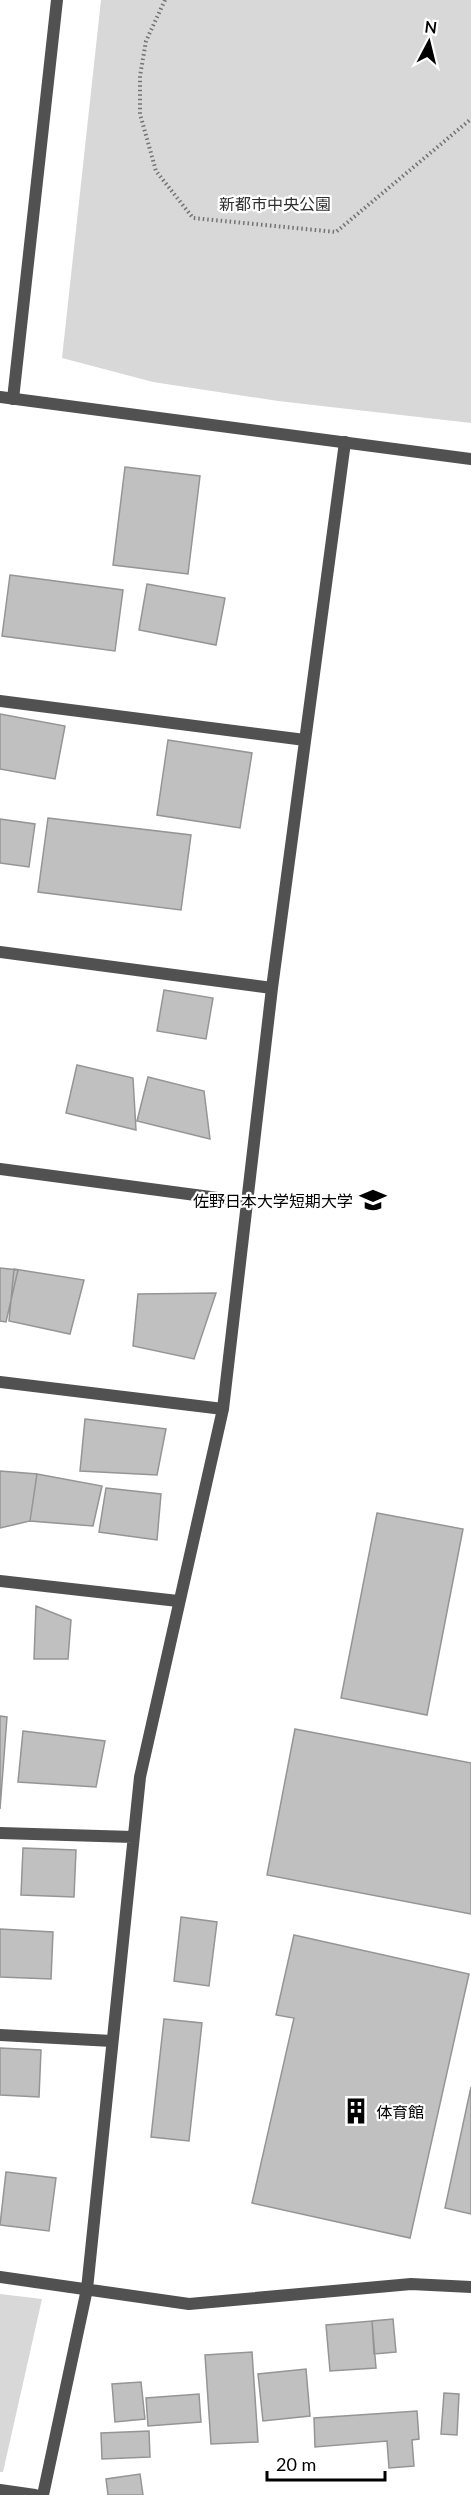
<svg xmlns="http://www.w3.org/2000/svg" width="471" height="2495" viewBox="0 0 471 2495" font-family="Lato,'Noto Sans JP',sans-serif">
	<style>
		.green { fill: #d8d8d8 }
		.building { fill: #c0c0c0; stroke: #959595; stroke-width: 1.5 }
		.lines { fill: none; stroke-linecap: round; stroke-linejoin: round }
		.path { stroke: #737373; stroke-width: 4; stroke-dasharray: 1.5 3; stroke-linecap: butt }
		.minor { stroke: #515151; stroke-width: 12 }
		.tertiary { stroke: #515151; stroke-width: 12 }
		.labels { text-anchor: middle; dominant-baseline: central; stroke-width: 4.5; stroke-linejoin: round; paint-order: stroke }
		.park-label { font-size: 16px; fill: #2f2f2f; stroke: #fff }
		.poi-label { font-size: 16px; fill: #000; stroke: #fff; text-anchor: end }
	</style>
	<rect width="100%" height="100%" fill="#fff"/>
	<path class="green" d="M101 0H471V423L278 401 153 382 62 358Z
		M0 2294 42 2299 3 2472H0Z"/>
	<path class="building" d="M125 467 200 476 188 574 113 565Z
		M10 575 123 590 115 651 2 636Z
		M147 584 225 598 216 645 139 630Z
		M0 714 65 726 55 779 0 769Z
		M168 740 252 753 240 828 157 815Z
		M48 818 191 835 181 910 38 892Z
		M0 819 35 824 29 867 0 863Z
		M164 990 213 998 206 1039 157 1031Z
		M77 1065 133 1078 136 1130 66 1113Z
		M148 1077 204 1091 210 1139 137 1121Z
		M0 1268 18 1270 6 1322 0 1321Z
		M14 1269 84 1280 70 1334 9 1321Z
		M216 1293 194 1359 133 1346 138 1294Z
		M85 1419 166 1429 157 1475 80 1471Z
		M0 1471 37 1474 30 1521 0 1528Z
		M37 1474 102 1486 93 1526 30 1521Z
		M106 1488 161 1494 157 1540 99 1532Z
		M377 1513 463 1529 427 1715 341 1698Z
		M36 1606 71 1620 68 1659H34Z
		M0 1716 7 1717 0 1809Z
		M295 1729 471 1763V1914L267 1875Z
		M23 1731 105 1741 96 1787 18 1782Z
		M23 1848 76 1850 74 1897 21 1895Z
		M181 1917 217 1922 209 1986 174 1981Z
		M0 1929 53 1932 51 1979 0 1977Z
		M294 1935 469 1974 410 2238 252 2203 294 2018 276 2015Z
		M164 2019 202 2023 189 2141 151 2137Z
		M0 2048 41 2050 39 2097 0 2095Z
		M471 2087V2214L445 2208Z
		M6 2172 56 2178 49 2231 0 2225Z
		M393 2319 396 2352 374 2354 372 2321Z
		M372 2321 376 2368 330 2371 326 2325Z
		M252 2352 258 2442 211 2444 205 2355Z
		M306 2369 310 2416 263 2421 258 2374Z
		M141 2382 145 2419 115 2422 112 2384Z
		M444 2393 459 2394 457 2435 441 2434Z
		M199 2394 201 2422 148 2426 146 2398Z
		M417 2411 419 2439 412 2440 414 2466 389 2468 387 2441 315 2447 314 2418Z
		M149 2431 150 2457 102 2459 101 2433Z
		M140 2474 143 2495H108L106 2479Z"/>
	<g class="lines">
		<path class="path" d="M165 0 146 41 140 76V114L156 171 193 218 336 232 471 119"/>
		<path class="minor" d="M13 399 57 0
			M0 701 305 740
			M0 952 272 988
			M0 1169 248 1202
			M0 1382 223 1409
			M0 1581 178 1601
			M0 1833 133 1837
			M0 2035 112 2041
			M0 2277 189 2304 411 2284 471 2287
			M0 2490 35 2495
			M43 2495 87 2289 140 1777 223 1409 272 988 345 442"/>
		<path class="tertiary" d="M0 397 471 459"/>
	</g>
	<defs>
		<g id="university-bare" transform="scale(2.07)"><path d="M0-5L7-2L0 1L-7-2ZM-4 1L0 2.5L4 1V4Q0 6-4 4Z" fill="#000" stroke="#fff" stroke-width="2.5" paint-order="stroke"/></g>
		<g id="building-bare" transform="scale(2.07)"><path d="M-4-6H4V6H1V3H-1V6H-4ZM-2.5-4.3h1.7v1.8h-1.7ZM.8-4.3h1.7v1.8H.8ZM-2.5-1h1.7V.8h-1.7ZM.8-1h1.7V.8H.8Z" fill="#000" stroke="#fff" stroke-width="2.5" paint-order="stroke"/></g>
	</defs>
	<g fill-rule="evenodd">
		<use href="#university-bare" x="373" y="1200"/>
		<use href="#building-bare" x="356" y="2111"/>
	</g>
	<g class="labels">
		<g class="park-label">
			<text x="275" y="203">新都市中央公園</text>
		</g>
		<g class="poi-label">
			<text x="353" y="1200">佐野日本大学短期大学</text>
			<text x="376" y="2111" text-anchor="start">体育館</text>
		</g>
	</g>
	<g transform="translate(429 42) rotate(7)" stroke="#ffffff" stroke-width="4.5" paint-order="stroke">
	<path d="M0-4.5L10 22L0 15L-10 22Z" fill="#000000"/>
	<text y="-9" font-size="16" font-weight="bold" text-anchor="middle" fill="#000000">N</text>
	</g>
	<path d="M267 2471v9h118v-9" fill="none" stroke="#000000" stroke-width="3"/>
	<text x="276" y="2471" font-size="18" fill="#000000" stroke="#ffffff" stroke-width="4.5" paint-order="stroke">20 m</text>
</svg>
